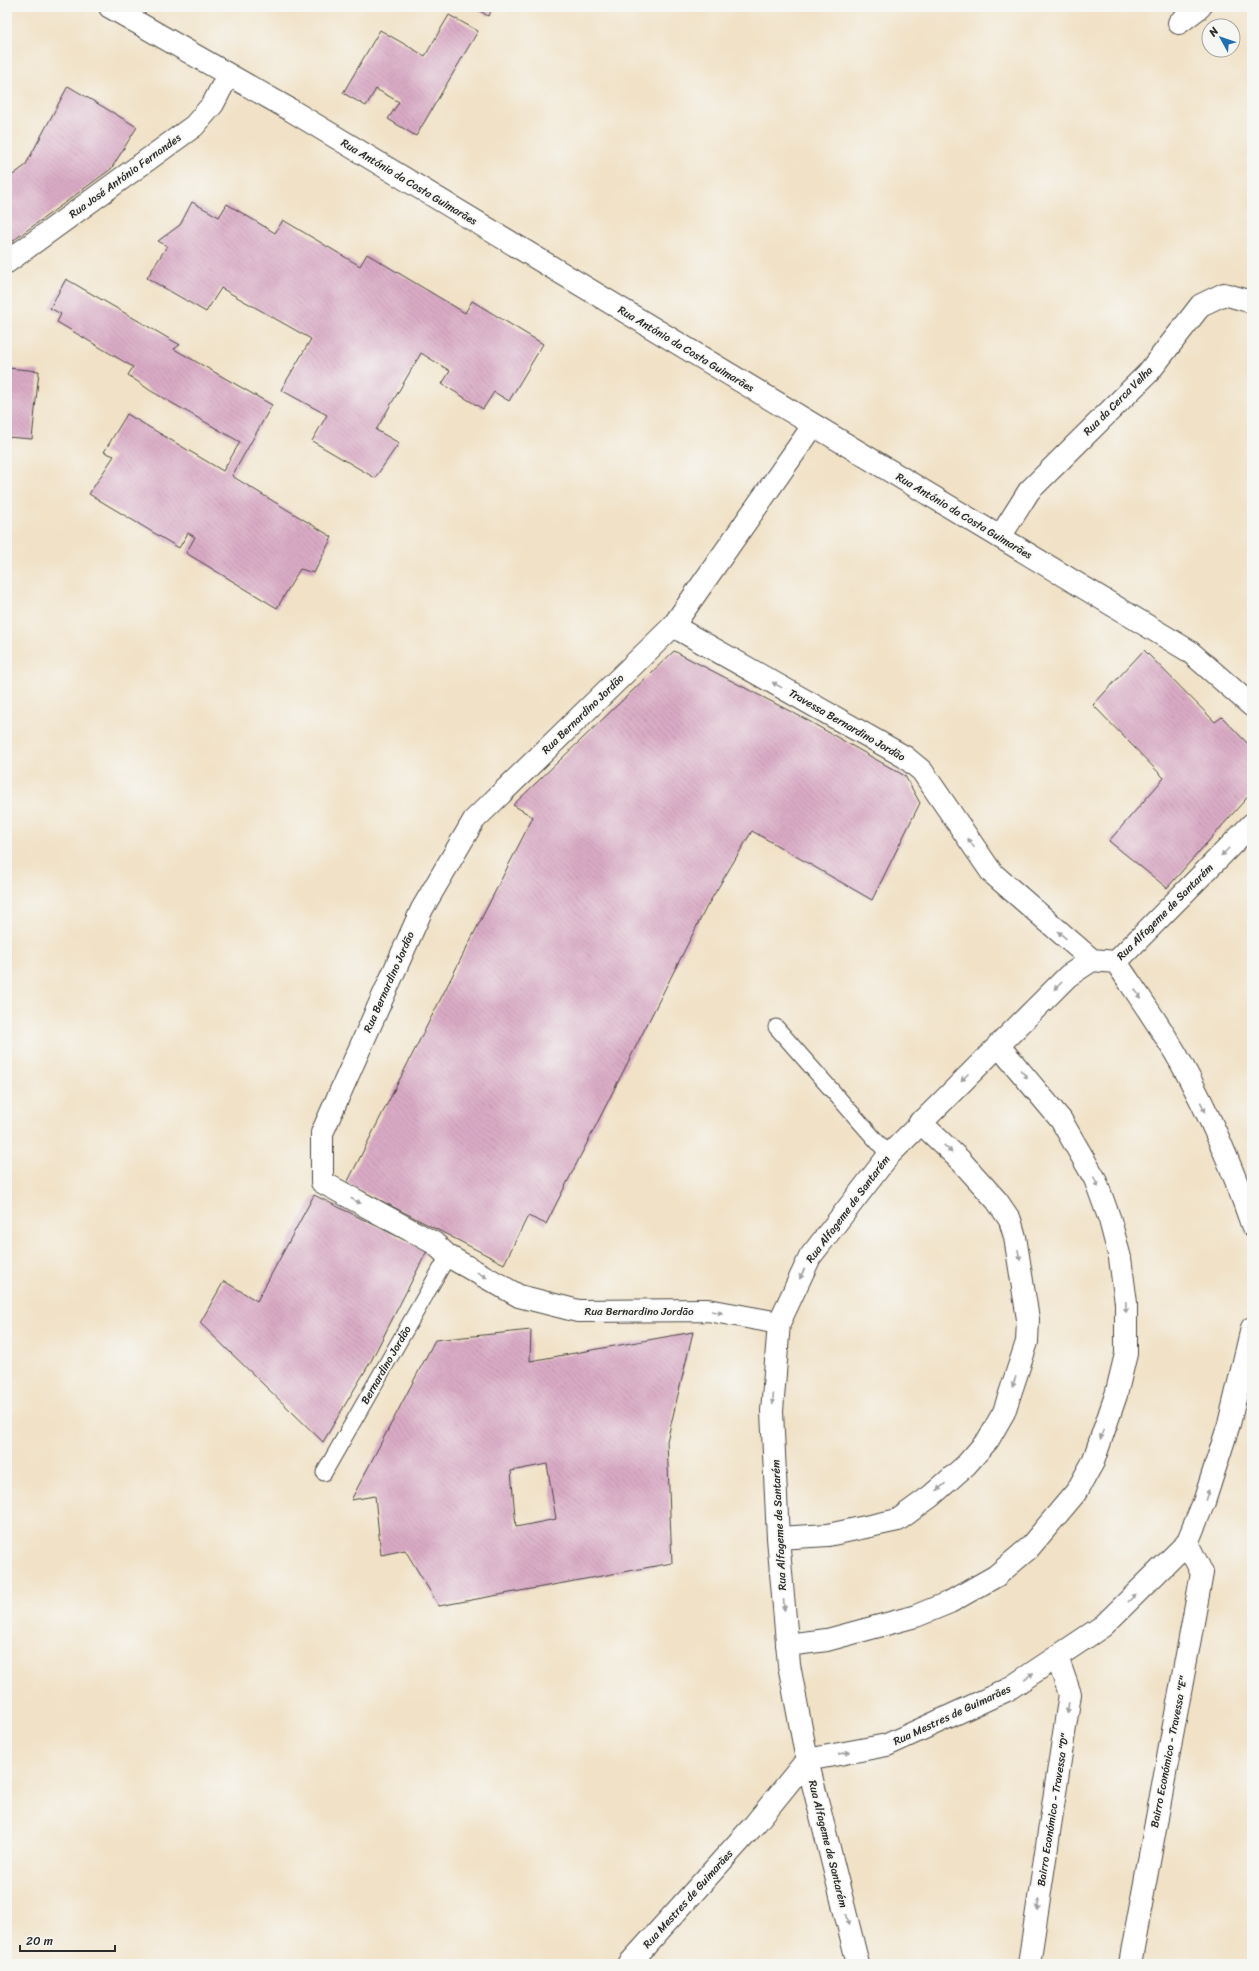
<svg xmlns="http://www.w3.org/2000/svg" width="1259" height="1971" viewBox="0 0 1259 1971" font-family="Sriracha,sans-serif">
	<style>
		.building { fill: url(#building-back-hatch); fill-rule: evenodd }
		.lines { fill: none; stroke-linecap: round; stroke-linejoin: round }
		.service-casing { stroke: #494642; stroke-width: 17 }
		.minor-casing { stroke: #494642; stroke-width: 24 }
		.secondary-casing { stroke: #494642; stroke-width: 24 }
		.service { stroke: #fff; stroke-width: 15 }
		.minor { stroke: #fff; stroke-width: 22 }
		.secondary { stroke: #fff; stroke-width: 22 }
		.oneway { fill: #a0a0a0 }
		.labels { text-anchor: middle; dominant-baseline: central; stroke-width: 3.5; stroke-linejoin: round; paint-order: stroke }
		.street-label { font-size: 11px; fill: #2b2b2b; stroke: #f6f6f2 }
	</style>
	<defs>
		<pattern id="building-back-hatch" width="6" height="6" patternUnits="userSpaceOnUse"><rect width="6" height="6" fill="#d9aac5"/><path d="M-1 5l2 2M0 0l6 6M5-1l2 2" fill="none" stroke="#ba92a9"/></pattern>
	</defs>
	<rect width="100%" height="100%" fill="#f6f6f2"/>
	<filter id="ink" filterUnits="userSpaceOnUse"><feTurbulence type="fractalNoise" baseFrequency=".025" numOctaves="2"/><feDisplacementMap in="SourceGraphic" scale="8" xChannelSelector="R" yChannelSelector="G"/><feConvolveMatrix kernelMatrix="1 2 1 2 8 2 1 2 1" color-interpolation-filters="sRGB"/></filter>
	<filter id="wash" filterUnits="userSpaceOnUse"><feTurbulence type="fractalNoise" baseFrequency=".012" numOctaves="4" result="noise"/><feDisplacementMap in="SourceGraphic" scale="16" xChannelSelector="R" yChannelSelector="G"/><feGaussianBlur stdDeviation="0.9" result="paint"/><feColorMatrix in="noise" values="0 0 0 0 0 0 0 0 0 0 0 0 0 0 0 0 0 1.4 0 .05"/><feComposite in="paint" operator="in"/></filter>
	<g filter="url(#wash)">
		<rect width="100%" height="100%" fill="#f1e2c7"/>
		<g id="blocks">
			<path class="building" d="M473 7H494L488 16Z
				M449 15 478 31 416 136 388 119 399 102 376 89 366 106 343 93 380 30 425 56Z
				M68 86 137 127 111 169 7 245V179L25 166Z
				M192 202 219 217 227 204 275 233 283 220 360 266 367 254 465 313 472 301 543 344 509 401 494 392 483 409 442 384 450 371 421 353 376 430 399 443 375 478 312 441 327 415 281 390 311 339 221 288 206 312 147 278 167 246 158 241 180 225Z
				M66 279 180 345 174 349 272 405 232 476 332 537 314 573 300 569 277 608 186 553 195 537 188 533 179 548 89 494 114 456 104 452 127 414 223 471 240 442 151 391 128 375 133 367 57 322 61 314 50 308Z
				M7 368 39 371 32 439 7 437Z
				M1144 650 1215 722 1222 717 1252 748V792L1167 888 1109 841 1164 778 1093 705Z
				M674 651 807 720 905 776 920 803 872 900 752 831 706 908 546 1224 528 1216 504 1264 347 1183 533 817 513 805Z
				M314 1195 427 1251 371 1361 323 1442 200 1323 224 1281 257 1301Z
				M531 1330 530 1361 693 1332 667 1441 672 1563 439 1606 405 1550 381 1555 375 1496 351 1500 435 1340ZM547 1464 556 1519 516 1527 511 1471Z"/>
		</g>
	</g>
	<g filter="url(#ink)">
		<use href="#blocks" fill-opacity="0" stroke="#494642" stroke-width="1"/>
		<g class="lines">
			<g class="service-casing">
				<path id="service" d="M776 1027 889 1155
					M324 1473 448 1256"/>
			</g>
			<g class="minor-casing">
				<path id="minor" d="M1179 23 1200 7
					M7 262 194 126 213 104 228 75
					M1000 537 1029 491 1148 373 1201 305 1224 294 1252 302
					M673 626 905 757 922 771 992 873 1092 960
					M1116 962C1138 995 1161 1027 1180 1061 1209 1113 1233 1169 1252 1225
					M779 1323 708 1310 578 1311 519 1296 448 1256 434 1243 322 1182V1133L422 909 474 820 673 626 813 426
					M778 1538 828 1535 898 1520 931 1496 966 1465 988 1440 1004 1412 1027 1342 1028 1319 1015 1237 1010 1220 997 1201 961 1161 920 1122
					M787 1645 827 1640 916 1616 950 1602 996 1576 1029 1548 1077 1491 1093 1462 1116 1395 1126 1354V1303L1120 1258 1110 1220 1095 1179 1061 1120 998 1045
					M629 1964 755 1824 807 1760 887 1745 1007 1690 1103 1626 1187 1543 1204 1502 1229 1424 1252 1328
					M858 1964 807 1760 789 1665 778 1538 772 1411 779 1323 810 1257 889 1155 1068 976 1092 960 1116 962 1252 824
					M1029 1964 1070 1694 1057 1657
					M1130 1964 1202 1573 1187 1543"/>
			</g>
			<g class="secondary-casing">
				<path id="secondary" d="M110 7 289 109 1189 651 1252 706"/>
			</g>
			<use href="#service" class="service"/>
			<use href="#minor" class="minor"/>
			<use href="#secondary" class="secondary"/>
		</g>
		<defs><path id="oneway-solid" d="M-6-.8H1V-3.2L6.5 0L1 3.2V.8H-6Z"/></defs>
		<g class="oneway">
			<use href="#oneway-solid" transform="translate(777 685) rotate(-151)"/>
			<use href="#oneway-solid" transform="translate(971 843) rotate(-125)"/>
			<use href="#oneway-solid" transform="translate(1225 852) rotate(135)"/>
			<use href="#oneway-solid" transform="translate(1062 935) rotate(-139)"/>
			<use href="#oneway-solid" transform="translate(1058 986) rotate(135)"/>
			<use href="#oneway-solid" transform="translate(1138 994) rotate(55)"/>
			<use href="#oneway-solid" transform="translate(1024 1074) rotate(49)"/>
			<use href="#oneway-solid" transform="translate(965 1077) rotate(135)"/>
			<use href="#oneway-solid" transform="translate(1203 1107) rotate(64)"/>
			<use href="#oneway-solid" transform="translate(948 1149) rotate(44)"/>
			<use href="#oneway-solid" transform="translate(1096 1182) rotate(67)"/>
			<use href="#oneway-solid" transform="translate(356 1201) rotate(28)"/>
			<use href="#oneway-solid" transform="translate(1019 1255) rotate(79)"/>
			<use href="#oneway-solid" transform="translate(802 1274) rotate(115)"/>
			<use href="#oneway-solid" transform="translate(482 1275) rotate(29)"/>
			<use href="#oneway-solid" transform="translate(1126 1307) rotate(88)"/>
			<use href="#oneway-solid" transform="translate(717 1312) rotate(10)"/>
			<use href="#oneway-solid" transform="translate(1014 1382) rotate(108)"/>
			<use href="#oneway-solid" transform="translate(773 1399) rotate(94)"/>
			<use href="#oneway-solid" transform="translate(1102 1434) rotate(107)"/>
			<use href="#oneway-solid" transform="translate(941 1487) rotate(139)"/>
			<use href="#oneway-solid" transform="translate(1207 1495) rotate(-72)"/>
			<use href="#oneway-solid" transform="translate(1132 1598) rotate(-45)"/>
			<use href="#oneway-solid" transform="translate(784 1605) rotate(85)"/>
			<use href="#oneway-solid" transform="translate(1029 1676) rotate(-34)"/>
			<use href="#oneway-solid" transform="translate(1068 1708) rotate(99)"/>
			<use href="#oneway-solid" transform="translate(845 1753) rotate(-11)"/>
			<use href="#oneway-solid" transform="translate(1038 1905) rotate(99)"/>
			<use href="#oneway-solid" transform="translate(847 1920) rotate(76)"/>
		</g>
	</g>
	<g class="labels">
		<g class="street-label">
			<text transform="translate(125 176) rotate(-36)">Rua José António Fernandes</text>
			<text transform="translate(409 182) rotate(31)">Rua António da Costa Guimarães</text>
			<text transform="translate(686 349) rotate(31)">Rua António da Costa Guimarães</text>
			<text transform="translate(1118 401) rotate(-45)">Rua da Cerca Velha</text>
			<text transform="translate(964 516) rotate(31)">Rua António da Costa Guimarães</text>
			<text transform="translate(583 714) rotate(-44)">Rua Bernardino Jordão</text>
			<text transform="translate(847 725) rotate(30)">Travessa Bernardino Jordão</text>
			<text transform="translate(1165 912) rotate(-45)">Rua Alfageme de Santarém</text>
			<text transform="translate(389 982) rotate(-66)">Rua Bernardino Jordão</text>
			<text transform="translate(848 1209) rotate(-53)">Rua Alfageme de Santarém</text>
			<text x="639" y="1311">Rua Bernardino Jordão</text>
			<text transform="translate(386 1365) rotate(-60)">Bernardino Jordão</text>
			<text transform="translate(779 1525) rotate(-93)">Rua Alfageme de Santarém</text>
			<text transform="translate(952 1715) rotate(-25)">Rua Mestres de Guimarães</text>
			<text transform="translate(1169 1752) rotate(-79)">Bairro Económico - Travessa "E"</text>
			<text transform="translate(1053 1810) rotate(-81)">Bairro Económico - Travessa "D"</text>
			<text transform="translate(828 1844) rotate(76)">Rua Alfageme de Santarém</text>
			<text transform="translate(688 1899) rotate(-48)">Rua Mestres de Guimarães</text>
		</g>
	</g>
	<rect width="1259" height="1971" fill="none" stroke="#f6f6f2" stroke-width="24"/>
	<g transform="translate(1221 38) rotate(310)"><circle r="19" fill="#f6f6f2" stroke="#a5a5a2"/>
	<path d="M0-3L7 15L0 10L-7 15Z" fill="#1f6fb2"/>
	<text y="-6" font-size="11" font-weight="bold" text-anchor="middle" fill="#2b2b2b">N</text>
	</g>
	<path d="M20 1945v6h95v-6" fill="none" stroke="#2b2b2b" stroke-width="2"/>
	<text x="26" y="1945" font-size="12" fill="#2b2b2b" stroke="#f6f6f2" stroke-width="3" paint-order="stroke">20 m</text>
</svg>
